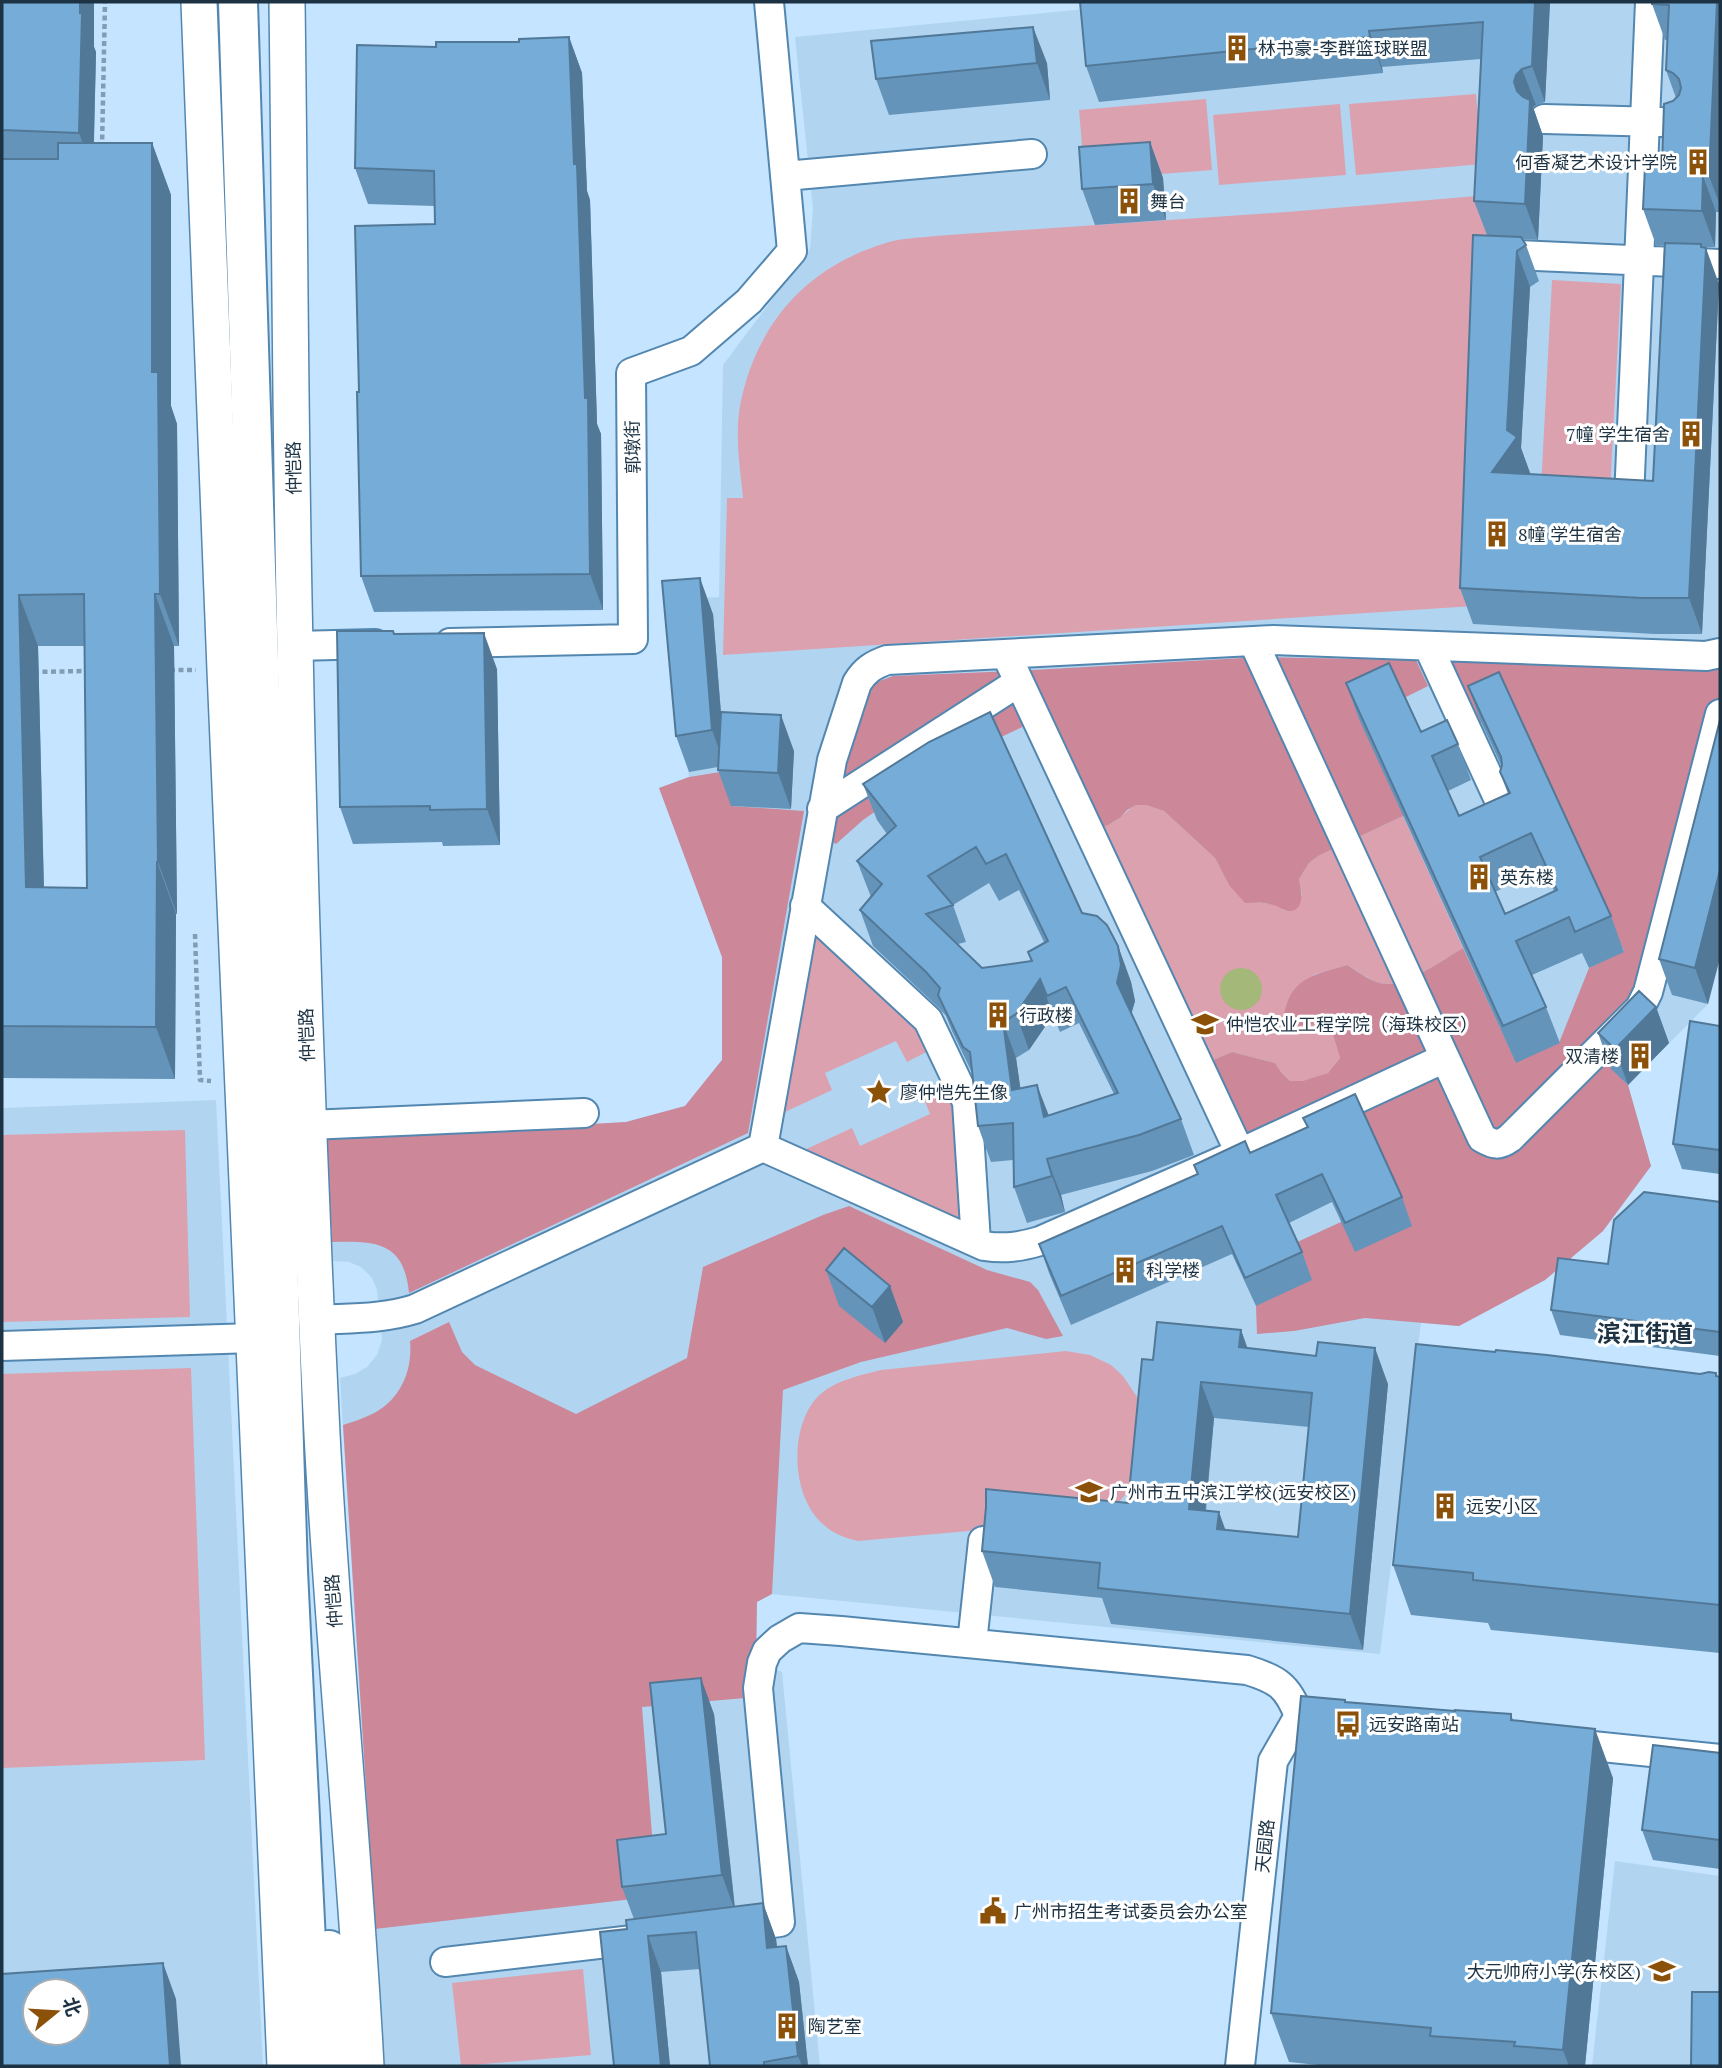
<svg xmlns="http://www.w3.org/2000/svg" width="1722" height="2068" viewBox="0 0 1722 2068" font-family="'PT Serif','Noto Sans SC',serif">
	<style>
		.built { fill: #b1d5f1; fill-rule: evenodd }
		.green { fill: #dba1af }
		.forest { fill: #cc8798 }
		.water { fill: #a4b87a }
		.lines { fill: none; stroke-linecap: round; stroke-linejoin: round }
		.minor-casing { stroke: #5387b0; stroke-width: 32 }
		.major-casing { stroke: #5387b0; stroke-width: 38 }
		.highway-casing { stroke: #5387b0; stroke-width: 42 }
		.path { stroke: #819db4; stroke-width: 4.5; stroke-dasharray: 5 3.5; stroke-linecap: butt }
		.minor { stroke: #fff; stroke-width: 28 }
		.major { stroke: #fff; stroke-width: 35 }
		.highway { stroke: #fff; stroke-width: 38 }
		.wall { fill: #6594ba; fill-rule: evenodd }
		.shaded-wall { fill: #527897 }
		.building { fill: #75acd8; stroke: #527897; stroke-width: 2; fill-rule: evenodd }
		.labels { text-anchor: middle; dominant-baseline: central; stroke-width: 6; stroke-linejoin: round; paint-order: stroke }
		.poi-label { font-size: 18px; fill: #1d3344; stroke: #fff; text-anchor: start }
		.street-label { font-size: 18px; fill: #1d3344; stroke: #fff }
		.district-label { font-size: 24px; font-weight: bold; fill: #1d3344; stroke: #fff }
	</style>
	<rect width="100%" height="100%" fill="#c4e4ff"/>
	<path class="built" d="M1157 2H1720V958L1708 1004 1628 1085 1651 1166 1603 1231 1545 1280 1459 1326 1421 1323 1380 1654 771 1594 757 1602 756 1662 782 1672 820 2066H383L340 1378 355 1374 367 1367 377 1355 382 1340 377 1290 372 1278 361 1267 349 1262 333 1261 327 1139 626 1122 685 1106 722 1060V957L659 788 689 777 673 600 719 597 723 365 810 249 813 209 795 37Z
		M216 1100 263 2066H2V1108ZM35 1991H77V2033H35Z
		M1615 1861 1720 1876V2066H1592Z"/>
	<path class="green" d="M1476 94 1482 164 1356 175 1349 104Z
		M1206 99 1212 170 1085 180 1079 110Z
		M1340 104 1346 175 1219 185 1213 115Z
		M1489 195 1474 606 723 655 727 498H743C740 467 734 432 741 401 758 321 809 266 886 243 901 238 919 238 934 236L1287 212Z
		M1552 280 1621 284 1610 492 1541 488Z
		M1136 805H1146L1164 811 1215 858 1229 885 1256 902 1277 905 1286 911 1302 895 1299 879 1309 863 1318 856 1403 816 1463 948C1444 959 1409 985 1387 984 1373 984 1359 971 1347 965L1313 975 1308 1024 1326 1026 1333 1035 1340 1058 1328 1073 1303 1082 1290 1081 1281 1072 1275 1063 1232 1052 1199 1066 1089 831C1099 828 1109 825 1117 820 1124 815 1128 809 1136 805Z
		M805 906 940 1045 907 1062 896 1041 825 1073 832 1090 768 1120Z
		M955 1077 976 1242 787 1158 852 1128 860 1146 930 1114 922 1094Z
		M185 1130 190 1317 2 1322V1135Z
		M1066 1351 1090 1355 1111 1365 1123 1376 1139 1400 1131 1488 1113 1509 1069 1522 858 1541C845 1538 834 1534 824 1525 792 1499 789 1433 814 1401 830 1381 858 1376 881 1370Z
		M191 1368 205 1760 2 1768V1374Z
		M583 1969 591 2055 461 2066 452 1983Z"/>
	<path class="forest" d="M1260 657 1416 660 1428 686 1402 699 1403 816 1318 856 1309 863 1299 879C1301 889 1306 911 1289 911 1284 911 1279 906 1273 905 1264 902 1255 902 1245 903L1229 885 1215 858 1164 811 1146 805H1136L1127 810 1120 818 1108 825 1089 831 1037 720 944 764 863 820 836 844 825 839 831 804 866 693 872 684 893 676 1014 671Z
		M1445 659 1720 669V714L1648 992 1597 1053 1628 1085 1651 1166 1603 1231 1545 1280 1459 1326 1365 1318 1294 1331 1257 1334 1256 1306 1295 1243 1341 1222 1412 1226 1240 1153 1199 1066 1232 1052 1275 1063 1281 1072 1290 1081H1303L1328 1073 1340 1058 1333 1035 1326 1027 1308 1024 1288 1028 1283 1022C1288 979 1310 976 1347 965 1359 972 1373 984 1387 984 1409 985 1444 959 1463 948L1516 1062 1559 1043 1589 968 1624 951 1512 708 1475 725Z
		M733 770 731 806 804 811 748 1133 409 1293C404 1241 375 1241 332 1242L327 1139 626 1122 685 1106 722 1060V957L659 788 689 777Z
		M849 1206 987 1270 1030 1282 1038 1290 1063 1336 1046 1339 1007 1328 861 1362 783 1390 772 1594 757 1602 756 1663 745 1698 642 1707 655 1873 633 1899 375 1929 343 1425C352 1422 362 1419 370 1415 399 1402 413 1372 410 1341L449 1322 462 1352 475 1365 576 1414 687 1358 703 1267 823 1215Z"/>
	<path class="water" d="M1220 989a21 21 0 1 1 42 0a21 21 0 1 1-42 0Z"/>
	<g class="lines">
		<g class="minor-casing">
			<path id="minor" d="M1544 119 1661 122
				M785 176 1032 154
				M1493 254 1720 264
				M1629 499 1650 2
				M450 643 633 639 631 373 691 351 749 301 792 251 769 2
				M295 646 375 644
				M1428 646 1499 800
				M1006 654 1240 1153
				M822 809 1019 682
				M805 906 928 1020 967 1102 976 1242
				M1445 1058 1482 1138C1494 1145 1499 1146 1510 1138L1640 1008 1648 992 1720 714
				M309 1125 584 1113
				M763 1147 984 1246C1005 1249 1020 1247 1040 1241L1240 1153 1445 1058 1253 641
				M317 1320C351 1318 383 1319 415 1309L763 1147 832 760 857 683C865 670 873 665 887 660L1273 640 1706 656 1720 653
				M2 1346 254 1338
				M972 1643 983 1541
				M1563 1743 1720 1759
				M733 1928 780 1922 758 1688 762 1663 767 1651 780 1639 799 1628 841 1631 1247 1670C1277 1679 1288 1686 1299 1716
				M445 1962 641 1939
				M1240 2066 1273 1761 1299 1716"/>
		</g>
		<g class="major-casing">
			<path id="major" d="M199 2 225 670 285 2066
				M287 2C290 216 290 431 295 646 300 908 309 1172 322 1434 333 1645 355 1855 366 2066"/>
		</g>
		<g class="highway-casing">
			<path id="highway" d="M238 2 288 1571 312 2066
				M329 1950 342 2066"/>
		</g>
		<path class="path" d="M102 148 105 2
			M170 670H196
			M34 672 88 671
			M195 934 200 1080 211 1081"/>
		<use href="#minor" class="minor"/>
		<use href="#major" class="major"/>
		<use href="#highway" class="highway"/>
	</g>
	<path class="wall" d="M2 2H94V47L96 52 94 143H152L171 195V406L177 424 179 646H174L177 914H176L175 1079 2 1078ZM38 646H85L87 888 44 887Z
		M1550 2 1545 102 1536 105 1533 107 1543 136 1538 240 1523 239 1526 245 1539 281 1530 287 1521 448 1530 473 1529 474 1653 481 1664 245H1656L1643 209 1662 166 1673 101 1676 98 1666 70 1667 40H1665L1652 4 1720 2V212H1716L1715 247H1702L1719 284 1702 634H1655L1473 624 1460 588 1487 235 1474 201 1481 59 1382 67 1383 73 1099 102 1086 66Z
		M569 37 582 73 587 191 590 200 597 424 601 434 603 610 374 612 361 576 359 392 435 224V206L368 204 355 168 436 47 519 42Z
		M871 41 1047 63 1050 100 889 115 876 79Z
		M1150 142 1163 178 1166 220 1095 225 1082 189Z
		M713 614 721 712 794 751 791 809 731 806 718 770V767L689 772 676 736Z
		M393 631 395 634 497 669 500 845 443 846 442 842 353 844 340 807Z
		M1346 683 1421 732 1458 744 1471 780 1448 791 1459 816 1508 794 1500 772 1502 767 1481 722 1468 686 1611 916 1624 952 1589 968 1582 953 1532 975 1546 1007 1560 1043 1516 1063 1359 719ZM1544 869 1554 891 1505 914 1495 892Z
		M1720 720 1708 1004 1672 995 1659 959Z
		M929 742 1082 913 1118 946 1131 982 1135 1001 1131 1014 1181 1119 1194 1155 1152 1171 1061 1195 1065 1212 1027 1223 1014 1187 1013 1160 991 1162 978 1126 973 1075 952 1031 946 1016 939 1008 873 946 860 910 871 897 857 861 887 834 877 820 863 784ZM989 883 999 901 1019 890 1044 942 1028 952 1031 961 982 968 958 944 966 942 953 905ZM1053 1015 1060 1032 1079 1023 1114 1094 1049 1116 1020 1088 1016 1058 1029 1050Z
		M1656 1007 1669 1043 1628 1085 1611 1069 1598 1033Z
		M1720 1026V1174L1682 1169 1673 1144Z
		M1303 1118 1402 1197 1412 1226 1355 1252 1332 1202 1289 1223 1302 1252 1312 1280 1256 1306 1232 1254 1071 1325 1049 1273 1039 1244 1198 1175 1194 1165 1250 1153 1307 1127Z
		M1720 1202V1356L1560 1335 1551 1310 1608 1264Z
		M826 1270 890 1286 903 1322 885 1343 839 1306Z
		M1241 1330 1247 1348 1388 1384 1363 1650 1111 1624 1102 1598 995 1587 982 1551 1128 1503 1153 1360ZM1214 1418 1309 1427 1298 1537 1225 1530 1206 1511Z
		M1718 1376 1720 1377V1653L1491 1630 1488 1623 1411 1615 1393 1565Z
		M1346 1702 1455 1711 1511 1714 1513 1720 1613 1778 1585 2066H1327L1289 2062 1271 2013Z
		M714 1714 735 1907 763 1903 776 1939 777 1947 786 1946 799 1982 808 2066H710L700 1969 661 1972 670 2066H614L627 1929 634 1919 622 1887 666 1834Z
		M1720 1753V1869L1653 1860 1642 1830Z"/>
	<path class="shaded-wall" d="M80 2H94V47L96 52 93 172 79 133Z
		M1535 2H1550L1545 102 1532 66Z
		M1711 2H1720V205L1709 176Z
		M1033 27 1047 63 1050 100 1037 63Z
		M1369 31 1382 67 1383 73 1370 37Z
		M569 37 582 73 587 191 590 200 597 424 601 434 603 610 590 574Z
		M1522 69 1536 105 1533 107 1543 136 1538 240 1525 204 1514 82 1516 75Z
		M1150 142 1163 178 1166 220 1153 184Z
		M152 143 171 195V406L177 424 179 646 160 594 152 372Z
		M1703 176 1716 212 1715 247 1702 211Z
		M1701 244 1705 257 1706 248 1719 284 1702 634 1689 598Z
		M1517 251 1530 287 1521 448 1530 473 1505 508 1492 472 1507 430Z
		M700 578 713 614 725 766 712 730Z
		M155 594 174 646 177 914 158 862Z
		M19 595 38 646 45 939 26 887Z
		M484 633 497 669 500 845 487 809Z
		M781 715 794 751 791 809 778 773Z
		M157 862 176 914 175 1079 156 1027Z
		M1720 870V958L1708 1004 1695 968Z
		M1118 946 1131 982 1135 1001 1130 1019 1117 983Z
		M1040 979 1053 1015 1029 1050 1016 1014Z
		M1656 1007 1669 1043 1628 1085 1615 1049Z
		M1003 1022 1016 1058 1026 1126 1012 1090Z
		M1037 1085 1051 1121 1044 1117Z
		M1047 1159 1061 1195 1065 1212 1052 1176Z
		M890 1286 903 1322 885 1343 872 1307Z
		M1241 1330 1254 1366 1239 1347Z
		M1375 1348 1388 1384 1363 1650 1350 1614Z
		M1201 1382 1214 1418 1202 1545 1189 1509Z
		M1219 1512 1232 1548 1217 1529Z
		M701 1678 714 1714 735 1911 722 1875Z
		M1595 1729 1613 1778 1585 2066H1569L1563 2050Z
		M763 1903 776 1939 781 1984 767 1948Z
		M648 1936 661 1972 670 2066H661Z
		M786 1946 799 1982 808 2066H802L798 2056Z
		M163 1963 176 1999 181 2066H170Z"/>
	<path class="building" d="M2 2H80V13H82L79 133 2 130Z
		M1080 2H1535L1532 66 1522 69 1516 75 1514 82 1517 91 1523 97 1530 100 1525 204 1474 201 1483 22 1369 31 1370 37 1086 66Z
		M1652 2H1717L1709 176H1703L1702 211 1643 209 1645 166H1662L1664 104 1673 101 1679 95 1681 88 1679 79 1673 73 1666 70 1669 5 1652 4Z
		M1033 27 1037 63 876 79 871 41Z
		M569 37 574 164H577L585 398H588L590 574 361 576 357 392H359L355 226 435 224 434 171 355 168 357 45 436 47V42H519V39Z
		M1150 142 1153 184 1082 189 1079 147Z
		M58 143H152V372H158L160 594H155L158 862H157L156 1027 2 1026V159H58ZM84 594 87 888 26 887 19 595Z
		M1473 235 1521 237 1526 245 1517 251 1507 430 1517 437 1492 472 1653 481 1665 243 1701 244V247L1706 248 1689 598H1642L1460 588Z
		M700 578 712 730 676 736 662 581Z
		M337 631H393L394 634 484 633 487 809 430 810V806L340 807Z
		M1389 663 1421 732 1447 720 1458 744 1432 756 1459 816 1510 793 1500 772 1502 765 1501 757 1468 686 1499 672 1611 916 1575 932 1569 917 1516 941 1546 1007 1503 1026 1346 683ZM1531 833 1557 890 1505 914 1480 857Z
		M721 712 781 715 778 773 718 770Z
		M990 712 1082 913 1097 916 1107 925 1118 946 1121 965 1117 983 1181 1119 1139 1135 1047 1159 1052 1176 1014 1187 1013 1123 978 1126 970 1052 963 1047 938 995 940 988 926 972 860 910 882 884 857 861 896 826 863 784 929 742ZM976 847 986 864 1006 854 1048 941 1028 952 1032 961 982 968 926 914 953 905 928 876ZM1040 979 1047 996 1066 987 1118 1093 1044 1117 1037 1085 1012 1090 1003 1022 1016 1014Z
		M1720 720V870L1695 968 1659 959Z
		M1639 991 1656 1007 1615 1049 1598 1033Z
		M1690 1021 1720 1026V1150L1673 1144Z
		M1355 1094 1402 1197 1345 1223 1322 1174 1276 1195 1302 1252 1245 1278 1222 1226 1061 1296 1039 1244 1198 1174 1194 1165 1245 1141 1250 1153 1308 1127 1303 1118Z
		M1644 1192 1720 1202V1332L1551 1310 1558 1258 1608 1264 1614 1220Z
		M844 1248 890 1286 872 1307 826 1270Z
		M1157 1322 1241 1330 1239 1347 1316 1356 1318 1342 1375 1348 1350 1614 1098 1588 1100 1563 982 1551 986 1507V1489L1128 1503 1142 1359 1153 1360ZM1201 1382 1312 1393 1298 1537 1217 1529 1219 1512 1189 1509Z
		M1416 1344 1495 1352 1496 1350 1547 1355 1700 1374 1709 1372 1716 1373V1376L1720 1377V1605L1473 1580V1573L1393 1565Z
		M701 1678 722 1875 622 1887 617 1840 666 1834 650 1683Z
		M1301 1696 1345 1700V1702L1455 1711V1710L1511 1714V1720L1595 1729 1563 2050 1514 2046 1515 2042 1430 2036 1431 2028 1271 2013Z
		M1653 1745 1720 1753V1840L1642 1830Z
		M763 1903 767 1948 786 1946 798 2056 764 2062V2066H710L696 1932 648 1936 661 2066H614L600 1932 627 1929 626 1920Z
		M163 1963 170 2066H2V1974ZM35 1991H77V2033H35Z
		M1692 1992H1720V2066H1691Z"/>
	<defs>
		<g id="building-bare" transform="scale(2.1)"><path d="M-4-6H4V6H1V3H-1V6H-4ZM-2.5-4.3h1.7v1.8h-1.7ZM.8-4.3h1.7v1.8H.8ZM-2.5-1h1.7V.8h-1.7ZM.8-1h1.7V.8H.8Z" fill="#8b5109" stroke="#fff" stroke-width="2.5" paint-order="stroke"/></g>
		<g id="university-bare" transform="scale(2.1)"><path d="M0-5L7-2L0 1L-7-2ZM-4 1L0 2.5L4 1V4Q0 6-4 4Z" fill="#8b5109" stroke="#fff" stroke-width="2.5" paint-order="stroke"/></g>
		<g id="sight-bare" transform="scale(2.1)"><path d="M0-6L1.8-2.2L6-1.7L2.9 1.2L3.7 5.4L0 3.3L-3.7 5.4L-2.9 1.2L-6-1.7L-1.8-2.2Z" fill="#8b5109" stroke="#fff" stroke-width="2.5" paint-order="stroke"/></g>
		<g id="school-bare" transform="scale(2.1)"><path d="M0-5L7-2L0 1L-7-2ZM-4 1L0 2.5L4 1V4Q0 6-4 4Z" fill="#8b5109" stroke="#fff" stroke-width="2.5" paint-order="stroke"/></g>
		<g id="bus-bare" transform="scale(2.1)"><path d="M-5-6H5V4H4V6H2V4H-2V6H-4V4H-5ZM-3.5-4V0h7V-4ZM-3.5 1.2v1.5H-2V1.2ZM2 1.2v1.5H3.5V1.2Z" fill="#8b5109" stroke="#fff" stroke-width="2.5" paint-order="stroke"/></g>
		<g id="civic-bare" transform="scale(2.1)"><path d="M-.6-6.5H3V-4.5H.6V-3L4-1V1h2V6H-6V1h2V-1L-.6-3ZM-1.2 2.5V6h2.4V2.5Z" fill="#8b5109" stroke="#fff" stroke-width="2.5" paint-order="stroke"/></g>
	</defs>
	<g fill-rule="evenodd">
		<use href="#building-bare" x="1237" y="48"/>
		<use href="#building-bare" x="1698" y="162"/>
		<use href="#building-bare" x="1129" y="201"/>
		<use href="#building-bare" x="1691" y="434"/>
		<use href="#building-bare" x="1497" y="534"/>
		<use href="#building-bare" x="1479" y="877"/>
		<use href="#building-bare" x="998" y="1015"/>
		<use href="#university-bare" x="1205" y="1024"/>
		<use href="#building-bare" x="1640" y="1056"/>
		<use href="#sight-bare" x="879" y="1092"/>
		<use href="#building-bare" x="1125" y="1270"/>
		<use href="#school-bare" x="1089" y="1492"/>
		<use href="#building-bare" x="1445" y="1506"/>
		<use href="#bus-bare" x="1348" y="1724"/>
		<use href="#civic-bare" x="993" y="1911"/>
		<use href="#university-bare" x="1662" y="1971"/>
		<use href="#building-bare" x="787" y="2026"/>
	</g>
	<g class="labels">
		<g class="poi-label">
			<text x="1258" y="48">林书豪-李群篮球联盟</text>
			<text x="1677" y="162" text-anchor="end">何香凝艺术设计学院</text>
			<text x="1150" y="201">舞台</text>
			<text x="1670" y="434" text-anchor="end">7幢 学生宿舍</text>
			<text x="1518" y="534">8幢 学生宿舍</text>
			<text x="1500" y="877">英东楼</text>
			<text x="1019" y="1015">行政楼</text>
			<text x="1226" y="1024">仲恺农业工程学院（海珠校区）</text>
			<text x="1619" y="1056" text-anchor="end">双清楼</text>
			<text x="900" y="1092">廖仲恺先生像</text>
			<text x="1146" y="1270">科学楼</text>
			<text x="1110" y="1492">广州市五中滨江学校(远安校区)</text>
			<text x="1466" y="1506">远安小区</text>
			<text x="1369" y="1724">远安路南站</text>
			<text x="1014" y="1911">广州市招生考试委员会办公室</text>
			<text x="1641" y="1971" text-anchor="end">大元帅府小学(东校区)</text>
			<text x="808" y="2026">陶艺室</text>
		</g>
		<g class="street-label">
			<text transform="translate(632 447) rotate(-91)">郭墩街</text>
			<text transform="translate(293 468) rotate(-91)">仲恺路</text>
			<text transform="translate(306 1035) rotate(-92)">仲恺路</text>
			<text transform="translate(333 1601) rotate(-94)">仲恺路</text>
			<text transform="translate(1264 1846) rotate(-84)">天园路</text>
		</g>
		<g class="district-label">
			<text x="1645" y="1333">滨江街道</text>
		</g>
	</g>
	<rect width="1722" height="2068" fill="none" stroke="#1d3344" stroke-width="7"/>
	<g transform="translate(56 2012) rotate(72)"><circle r="33" fill="#ffffff" stroke="#a5adb4" stroke-width="2"/>
	<path d="M0-5L12 26L0 18L-12 26Z" fill="#8b5109"/>
	<text y="-10" font-size="19" font-weight="bold" text-anchor="middle" fill="#1d3344">北</text>
	</g>
</svg>
